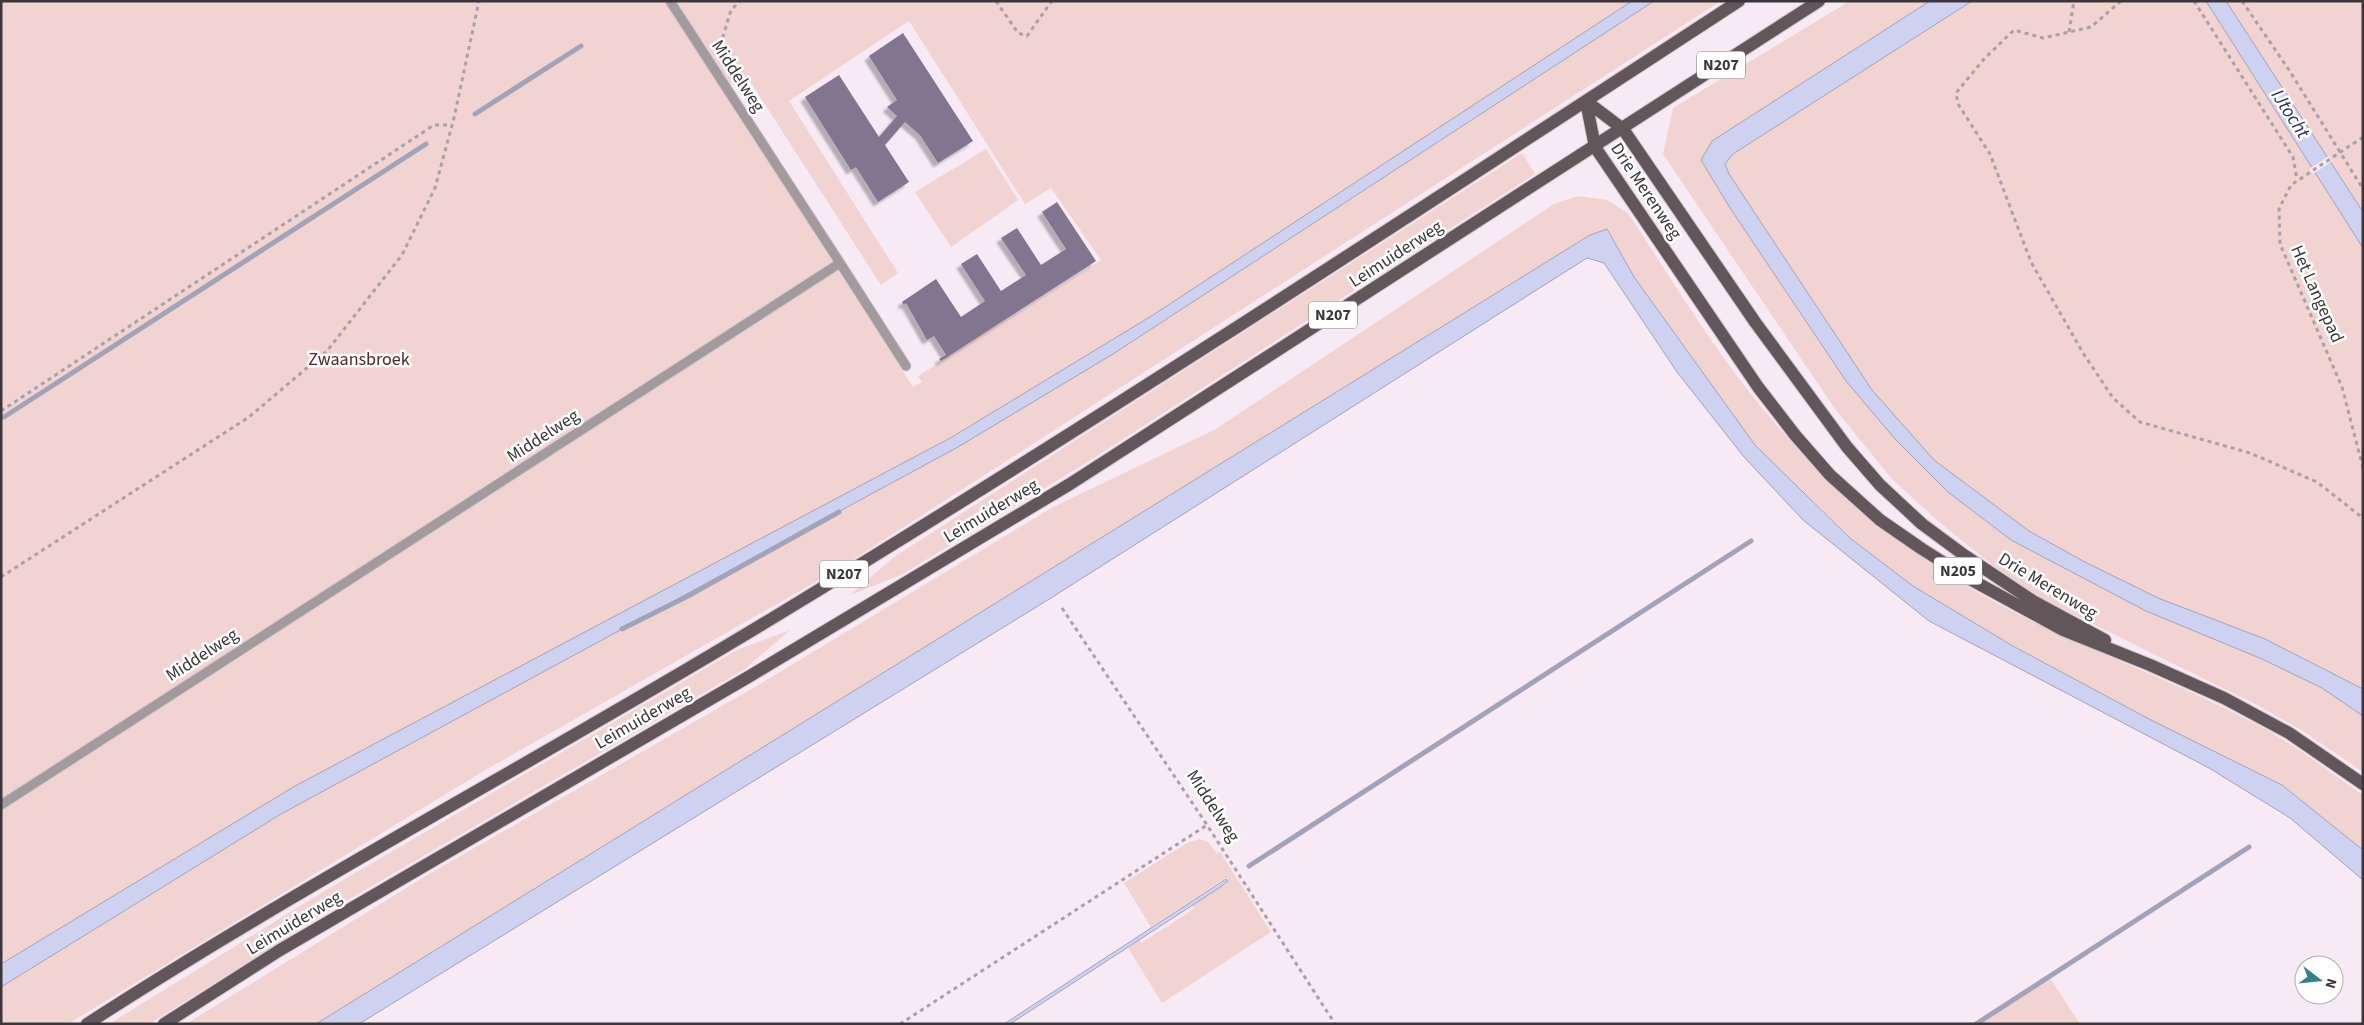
<svg xmlns="http://www.w3.org/2000/svg" width="2364" height="1025" viewBox="0 0 2364 1025" font-family="'Source Sans 3',sans-serif">
	<style>
		.green { fill: #f1d3d1; fill-rule: evenodd }
		.water { fill: #ced2f0; stroke: #a2a3b9 }
		.pier { fill: #f7eaf5 }
		.lines { fill: none; stroke-linecap: round; stroke-linejoin: round }
		.stream { stroke: #a2a3b9; stroke-width: 5 }
		.building { fill: #81758f; filter: url(#shadow) }
		.service-casing { stroke: #d1c6d0; stroke-width: 11 }
		.primary-casing { stroke: #d1c6d0; stroke-width: 14 }
		.path { stroke: #aaa0a9; stroke-width: 3; stroke-dasharray: 4 4; stroke-linecap: butt }
		.service { stroke: #a29a9d; stroke-width: 9 }
		.primary { stroke: #62565a; stroke-width: 12 }
		.labels { text-anchor: middle; dominant-baseline: central; stroke-width: 5; stroke-linejoin: round; paint-order: stroke }
		.shield { fill: #fff; stroke: #767275; stroke-width: 1 }
		.shield-label { font-size: 16px; font-weight: bold; fill: #3b363a }
		.street-label { font-size: 18px; fill: #3b363a; stroke: #fff }
		.park-label { font-size: 18px; fill: #562526; stroke: #fff }
		.water-label { font-size: 19px; font-style: italic; fill: #2c2d56; stroke: #fff }
	</style>
	<defs>
		<filter id="shadow"><feDropShadow dx="-4.5" dy="4.5" stdDeviation="1" flood-color="#0004"/></filter>
	</defs>
	<rect width="100%" height="100%" fill="#f7eaf5"/>
	<path class="green" d="M1 1H1641L961 442 956 434 293 798 1 973ZM909 21 1025 204 1051 188 1101 260 918 376 922 382 913 387 722 90 732 83 734 85 748 78 881 285 898 273 789 101Z
		M1654 1H1721L840 568 482 772 68 1024H1V987L281 814 1113 354Z
		M1850 1H2363V772L2303 731 2259 706 2034 595 1996 568 1939 522 1892 479 1835 409 1663 154 1673 108Z
		M986 149 1018 200 951 247 915 192Z
		M1522 153 1535 174 1086 463 901 575 850 595 894 557Z
		M1578 196 1607 200 1628 213C1659 260 1688 308 1721 354 1792 455 1884 542 1993 601 2076 646 2166 677 2250 721 2290 741 2327 770 2363 795V850L2282 785 2149 719 2014 646 1913 586 1850 537 1755 445 1634 277 1607 229 1590 235 316 1024H186L429 874 755 687 1053 507 1214 430 1554 204Z
		M790 630 745 669 334 908 149 1024H109L326 890 737 650Z
		M1199 839 1208 842 1217 854 1220 852 1271 932 1162 1003 1128 948 1139 940 1141 943 1194 909 1192 905 1226 884 1228 879 1225 878 1151 927 1124 883 1185 844Z
		M2050 978 2080 1024H1980Z"/>
	<path class="water" d="M1632 1H1654L1113 354 958 447 281 814 1 987V964L295 786 952 437 1153 315Z
		M1930 1H1972L1733 154 1725 164 1729 174 1872 390 1934 460 2029 531 2083 561 2158 598 2265 639 2363 689V716L2322 688 2262 659 2146 611 2011 540 1948 492 1895 439 1846 381 1730 208 1701 160 1712 141Z
		M2206 1H2226L2363 212V248Z
		M1607 229 1634 277 1755 445 1850 538 1913 586 2013 646 2149 719 2282 785 2363 850V880L2290 818 2209 768 1929 621 1803 520 1744 457 1677 372 1604 263 1587 258 1051 598 359 1024H316L1590 235Z
		M1226 879 1228 881 1222 886 1010 1024H1004Z"/>
	<path class="pier" d="M2329 156 2332 161 2313 174 2309 169Z"/>
	<g class="lines">
		<path class="stream" d="M475 114 581 46
			M4 417 426 144
			M622 629 688 596 839 512
			M1249 866 1751 541
			M1976 1024 2249 847"/>
	</g>
	<path class="building" d="M903 33 973 141 938 163 920 135 905 122 885 145 909 182 878 202 856 167 851 170 805 97 839 75 879 137 897 116 887 107 897 100 869 56Z
		M1057 202 1096 261 941 361 939 359 946 355 934 336 927 340 906 303 904 305 902 302 936 279 961 317 985 301 961 264 977 254 1001 291 1026 275 1001 238 1017 228 1041 265 1066 249 1042 212Z"/>
	<g class="lines">
		<g class="service-casing">
			<path id="service" d="M840 263 906 366
				M1 805 840 263 670 1"/>
		</g>
		<g class="primary-casing">
			<path id="primary" d="M1586 101 1595 147 1758 387 1795 435 1830 475 1880 520 1922 549 1968 578 2063 630 2150 665 2224 698 2289 733 2363 784
				M1586 101 1623 129 1755 322 1847 447 1880 485 1922 524 1964 555 2033 601 2105 640
				M87 1024C311 879 548 755 776 616 1102 418 1420 209 1739 1
				M164 1024 280 950 750 676 1070 484 1819 1"/>
		</g>
		<path class="path" d="M996 1 1018 33 1027 36 1052 1
			M2121 1 2091 27 2043 38 2014 30 1984 59 1956 93 1958 104 1990 154 2031 262 2083 353 2113 398 2140 422 2250 453 2317 482 2363 518
			M2194 1 2293 157 2297 180
			M2242 1 2289 70 2363 189
			M2069 32 2074 1
			M718 53 731 10 740 1
			M2363 137 2291 185 2279 209 2280 244 2342 387 2363 468
			M1 411 434 125H452
			M1 577 249 417 327 351 402 255 435 188 454 118 479 1
			M1062 608 1207 825 1335 1024
			M900 1024 1207 825"/>
		<use href="#service" class="service"/>
		<use href="#primary" class="primary"/>
	</g>
	<g class="labels">
		<g class="shield">
			<rect x="1697" y="51.5" width="48" height="27" rx="4"/>
			<rect x="1309" y="301.5" width="48" height="27" rx="4"/>
			<rect x="1934" y="557.5" width="48" height="27" rx="4"/>
			<rect x="820" y="560.5" width="48" height="27" rx="4"/>
		</g>
		<g class="shield-label">
			<text x="1721" y="65">N207</text>
			<text x="1333" y="315">N207</text>
			<text x="1958" y="571">N205</text>
			<text x="844" y="574">N207</text>
		</g>
		<g class="street-label">
			<text transform="translate(738 76) rotate(57)">Middelweg</text>
			<text transform="translate(1646 191) rotate(56)">Drie Merenweg</text>
			<text transform="translate(1396 254) rotate(-33)">Leimuiderweg</text>
			<text transform="translate(2317 294) rotate(66)">Het Langepad</text>
			<text transform="translate(543 436) rotate(-33)">Middelweg</text>
			<text transform="translate(991 511) rotate(-31)">Leimuiderweg</text>
			<text transform="translate(2048 586) rotate(31)">Drie Merenweg</text>
			<text transform="translate(202 655) rotate(-33)">Middelweg</text>
			<text transform="translate(643 718) rotate(-30)">Leimuiderweg</text>
			<text transform="translate(1213 806) rotate(57)">Middelweg</text>
			<text transform="translate(294 923) rotate(-31)">Leimuiderweg</text>
		</g>
		<g class="park-label">
			<text x="359" y="359">Zwaansbroek</text>
		</g>
		<g class="water-label">
			<text transform="translate(2290 114) rotate(57)">IJtocht</text>
		</g>
	</g>
	<rect width="2364" height="1025" fill="none" stroke="#3b363a" stroke-width="5"/>
	<g transform="translate(2319 980) rotate(106)"><circle r="24" fill="#ffffff" stroke="#b1afb0"/>
	<path d="M0-4L9 19L0 12L-9 19Z" fill="#377f87"/>
	<text y="-8" font-size="14" font-weight="bold" text-anchor="middle" fill="#3b363a">N</text>
	</g>
</svg>
